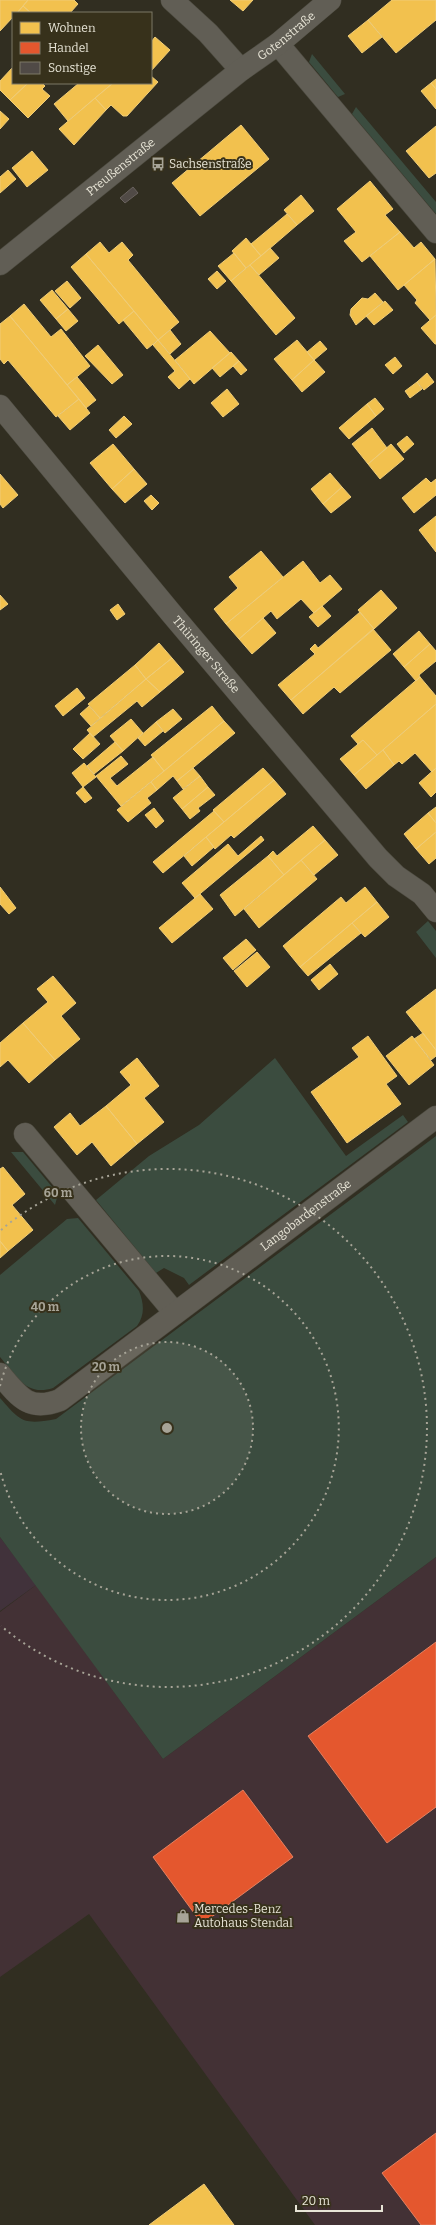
<svg xmlns="http://www.w3.org/2000/svg" width="436" height="2225" viewBox="0 0 436 2225" font-family="Bitter,serif">
	<style>
		.commercial { fill: #433135 }
		.industrial { fill: #41323b }
		.green { fill: #3b4c3f }
		.homes { fill: #f2c14e; stroke: #efcc77 }
		.shops { fill: #e4572e; stroke: #e58160 }
		.building { fill: #504a46; stroke: #69625e }
		.lines { fill: none; stroke-linecap: round; stroke-linejoin: round }
		.minor-casing { stroke: #4d4b40; stroke-width: 23 }
		.minor { stroke: #615e55; stroke-width: 22 }
		.ring { fill: none; stroke: #a7a497; stroke-width: 2; stroke-dasharray: 2 4 }
		.labels { text-anchor: middle; dominant-baseline: central; stroke-width: 4; stroke-linejoin: round; paint-order: stroke }
		.street-label { font-size: 12px; fill: #e7e4d6; stroke: #37311b }
		.poi-label { font-size: 12px; fill: #e7e4d6; stroke: #37311b; text-anchor: start }
		.centre { fill: #a7a497; stroke: #37311b; stroke-width: 2 }
		.ring-label { font-size: 12px; text-anchor: middle; font-weight: bold; fill: #a7a497; stroke: #37311b; stroke-width: 4; stroke-linejoin: round; paint-order: stroke }
	</style>
	<rect width="100%" height="100%" fill="#312e21"/>
	<path class="commercial" d="M436 1557V2225H315L89 1914 0 1977V1612L36 1585 163 1759Z"/>
	<path class="industrial" d="M0 1537 36 1585 0 1611Z"/>
	<path class="green" d="M312 54 345 94 338 97 309 62Z
		M356 107 436 202V214L352 114Z
		M428 921 436 931V958L416 932Z
		M275 1058 346 1156 403 1115 408 1122 189 1285 184 1278 164 1268 156 1273 96 1200 149 1156 199 1125Z
		M436 1136V1557L163 1759 0 1537V1398C21 1422 23 1425 56 1419Z
		M11 1152H23L58 1194 55 1205Z
		M78 1218 139 1291C144 1304 145 1315 137 1326L53 1388C26 1397 15 1375 0 1357V1275L67 1219Z"/>
	<path class="homes" d="M0 0H28L17 13H13V17L0 31Z
		M28 0H74L78 4 70 13H31L23 6Z
		M230 0H253L243 11Z
		M392 0H436V20L396 53 368 20Z
		M23 6 31 13H17Z
		M368 20 382 37 362 53 348 36Z
		M155 37 170 50 151 71V42Z
		M13 67V83H28L10 100 0 90V81Z
		M151 76 158 82 127 116H123L111 105 106 110 95 98 113 83H151Z
		M436 79V89L431 83Z
		M28 83H42L45 86 42 89 50 96 28 118 10 100Z
		M79 83H113L68 121 54 104Z
		M431 83 436 89V109L421 91Z
		M95 98 106 110 74 145 59 129Z
		M0 111 9 119 0 129Z
		M241 125 269 159 200 216 172 183Z
		M436 126V173L429 178 406 151Z
		M32 151 48 170 27 187 12 168Z
		M8 170 16 179 0 193V177Z
		M370 181 393 209 385 215 400 232 362 262 344 241 356 232 337 209Z
		M301 195 314 211 297 225 284 210Z
		M287 214 297 225 261 256 251 244Z
		M400 232 414 248 421 242 435 259 398 290 370 256Z
		M246 238 261 256 246 268 232 251Z
		M100 242 109 253 122 242 133 255 128 260 179 322 158 340 86 254Z
		M270 248 279 258 259 275 250 265Z
		M234 253 246 268 231 281 218 266Z
		M86 254 134 311 119 324 71 267Z
		M435 259 436 315 430 320 415 303 417 300 404 285Z
		M250 265 295 318 276 335 231 281Z
		M217 271 226 281 217 289 208 279Z
		M67 281 81 298 70 308 55 291Z
		M52 290 68 309 56 319 40 300Z
		M375 293 383 302 356 325 350 315 351 309 362 298 368 299Z
		M385 301 393 310 374 325 366 316Z
		M24 304 51 337 61 329 90 366 67 385 10 316Z
		M68 309 78 321 66 331 56 319Z
		M134 311 158 340 147 349 123 320Z
		M436 315V344H435L421 328Z
		M10 316 79 399 56 417 8 360 4 364 0 359V324Z
		M170 330 181 344 170 354 158 340Z
		M210 331 230 353 194 384 175 360Z
		M158 340 190 379 179 389 168 377 175 371 153 345Z
		M297 340 314 360 292 380 274 359Z
		M320 341 327 349 314 360 307 352Z
		M98 345 123 375 112 384 85 356Z
		M231 352 239 361 220 377 212 368Z
		M395 357 402 366 393 374 385 365Z
		M314 360 325 372 302 392 292 380Z
		M239 361 247 370 241 375 233 366Z
		M427 373 434 382 424 390 417 382Z
		M77 377 96 400 86 408 67 385Z
		M417 382 422 389 410 398 405 391Z
		M227 389 239 404 223 417 211 403Z
		M375 398 384 409 376 416 367 404Z
		M79 399 90 413 70 430 58 416Z
		M367 404 376 416 349 439 339 428Z
		M124 416 132 424 116 438 109 430Z
		M372 428 387 448 368 464 352 444Z
		M407 436 414 444 404 453 397 444Z
		M113 444 134 469 112 489 90 463Z
		M391 444 404 459 380 479 368 464Z
		M134 469 147 484 125 503 112 489Z
		M330 473 342 487 323 504 311 489Z
		M0 474 18 495 3 508 0 504Z
		M426 478 431 483 436 479V495L414 513 402 498Z
		M342 487 351 497 331 513 323 504Z
		M151 495 159 503 152 510 144 501Z
		M436 516V552L419 530Z
		M261 551 283 577 226 624 214 609 238 588 229 577Z
		M303 561 320 583 330 575 342 589 314 613 301 599 277 619 271 611 239 639 226 624Z
		M381 590 397 608 374 629 358 610Z
		M0 595 8 604 0 610Z
		M118 604 125 614 117 620 110 610Z
		M322 606 331 616 318 627 309 617Z
		M360 612 374 629 291 700 278 685 315 654 310 649 315 644 318 648Z
		M263 618 276 633 252 654 239 639Z
		M373 629 391 650 340 693 334 687 303 714 291 700Z
		M419 631 430 644 404 667 393 654Z
		M159 643 172 658 146 679 135 665Z
		M430 644 436 651V661L419 675 420 677 416 681 404 667Z
		M172 658 184 672 160 692 146 679Z
		M135 665 146 679 100 718 88 704Z
		M420 677 436 696V704L377 755 363 740 358 744 351 736Z
		M146 679 160 692 142 707 137 701 93 737 87 730Z
		M77 688 85 698 63 716 55 706Z
		M436 704V768L432 772 415 753 402 764 399 761 394 765 383 750Z
		M89 706 100 718 91 726 80 714Z
		M212 706 224 721 164 771 151 755Z
		M173 709 182 719 165 733 156 722Z
		M131 719 143 733 123 751 110 736Z
		M224 721 235 733 177 781 173 776 157 790 151 782Z
		M156 722 163 731 145 746 138 738Z
		M90 733 100 744 83 759 73 749Z
		M363 740 377 755 354 775 340 759Z
		M115 742 123 751 94 774 87 766Z
		M383 750 394 765 366 789 354 775Z
		M121 756 128 764 110 778 117 786 153 757 164 771 121 806 96 776Z
		M84 763 96 777 83 787 72 773Z
		M193 768 200 776 183 789 177 781Z
		M263 768 274 780 224 822 213 810Z
		M436 768V792L431 797 419 783Z
		M200 776 208 787 182 809 173 798Z
		M274 780 286 794 234 838 231 835 215 849 206 837Z
		M151 782 157 790 147 798 151 803 128 822 117 810Z
		M83 787 92 798 85 803 76 793Z
		M208 787 215 795 198 808 200 811 190 819 182 809Z
		M436 807V823L428 813Z
		M154 808 164 821 156 828 145 815Z
		M214 811 224 822 163 873 153 862Z
		M428 813 436 823V832L416 849 404 834Z
		M313 826 325 840 284 875 268 856 273 851 277 856Z
		M436 832V858L429 864 416 849Z
		M261 836 264 840 195 898 182 883 228 844 238 856Z
		M206 837 214 847 192 866 184 856Z
		M325 840 338 855 314 875 301 860Z
		M268 856 284 875 235 916 220 895Z
		M301 860 317 879 259 928 244 909Z
		M0 887 16 908 9 914 0 904Z
		M365 887 377 902 300 967 283 946 341 897 346 903Z
		M200 894 213 909 172 943 159 928Z
		M377 902 389 917 365 937 352 923Z
		M352 923 361 933 308 976 300 967Z
		M246 939 256 950 233 970 223 958Z
		M257 952 270 967 247 987 234 971Z
		M330 964 338 974 319 990 311 980Z
		M53 976 76 1003 61 1016 80 1039 55 1060 23 1023 48 1002 37 989Z
		M436 989V1050L406 1012Z
		M23 1023 55 1060 29 1083 8 1060 0 1067V1043Z
		M423 1033 436 1050V1056L431 1060 414 1039Z
		M368 1036 397 1076 386 1084 401 1104 347 1143 311 1092 359 1057 352 1048Z
		M412 1036 434 1065 409 1085 386 1056Z
		M137 1058 159 1086 144 1098 164 1122 137 1144 106 1106 131 1085 120 1072Z
		M106 1106 137 1144 111 1166 92 1142 77 1155 54 1127 70 1113 80 1126Z
		M3 1167 25 1194 12 1205 33 1230 8 1251 0 1241V1169Z
		M0 1241 8 1251 0 1258Z
		M204 2184 234 2225H149Z"/>
	<path class="shops" d="M436 1642V1807L387 1843 308 1736Z
		M243 1790 293 1857 202 1924 153 1857Z
		M436 2133V2225H421L382 2173Z"/>
	<path class="building" d="M133 187 138 193 125 203 120 198Z"/>
	<g class="lines">
		<g class="minor-casing">
			<g id="minor">
				<path d="M172 0 208 33 241 70"/>
				<path d="M278 44 436 232"/>
				<path id="s1" d="M0 264 241 70 278 44 330 0"/>
				<path id="s2" d="M0 406 171 613 378 858 396 876 422 894 436 911"/>
				<path d="M25 1134 175 1313"/>
				<path id="s3" d="M0 1374C19 1397 29 1412 60 1400L436 1117"/>
			</g>
		</g>
		<use href="#minor" class="minor"/>
	</g>
	<circle cx="167" cy="1428" r="86" fill="#a7a497" fill-opacity=".12"/>
	<g class="ring">
		<circle cx="167" cy="1428" r="86"/>
		<path d="M0 1386A172 172 0 1 1 0 1470"/>
		<path d="M1 1230A259 259 0 1 1 1 1626"/>
	</g>
	<defs>
		<g id="bus-bare" transform="scale(1.08)"><path d="M-5-6H5V4H4V6H2V4H-2V6H-4V4H-5ZM-3.5-4V0h7V-4ZM-3.5 1.2v1.5H-2V1.2ZM2 1.2v1.5H3.5V1.2Z" fill="#a7a497" stroke="#37311b" stroke-width="2.5" paint-order="stroke"/></g>
		<g id="shop-bare" transform="scale(1.08)"><path d="M-5-2.5h2.3a2.7 3.5 0 0 1 5.4 0H5L5.5 6h-11ZM-1.5-2.5h3a1.5 2.3 0 0 0-3 0Z" fill="#a7a497" stroke="#37311b" stroke-width="2.5" paint-order="stroke"/></g>
	</defs>
	<g fill-rule="evenodd">
		<use href="#bus-bare" x="158" y="164"/>
		<use href="#shop-bare" x="183" y="1916"/>
	</g>
	<g class="labels">
		<g class="street-label">
			<text stroke="none"><textPath href="#s1" startOffset="366">Gotenstraße</textPath></text>
			<text stroke="none"><textPath href="#s1" startOffset="155">Preußenstraße</textPath></text>
			<text stroke="none"><textPath href="#s2" startOffset="323">Thüringer Straße</textPath></text>
			<text stroke="none"><textPath href="#s3" startOffset="380">Langobardenstraße</textPath></text>
		</g>
		<g class="poi-label">
			<text x="169" y="164">Sachsenstraße</text>
			<text x="194" y="1909">Mercedes-Benz<tspan x="194" dy="14">Autohaus Stendal</tspan></text>
		</g>
	</g>
	<circle cx="167" cy="1428" r="6" class="centre"/>
	<g class="ring-label">
		<text x="58" y="1197">60 m</text>
		<text x="45" y="1311">40 m</text>
		<text x="106" y="1371">20 m</text>
	</g>
	<rect x="12" y="12" width="140" height="72" fill="#37311b" stroke="#7d7966"/>
	<rect x="20" y="22" width="20" height="12" fill="#f2c14e" stroke="#7d7966"/>
	<text x="48" y="32" font-size="12" fill="#e7e4d6">Wohnen</text>
	<rect x="20" y="42" width="20" height="12" fill="#e4572e" stroke="#7d7966"/>
	<text x="48" y="52" font-size="12" fill="#e7e4d6">Handel</text>
	<rect x="20" y="62" width="20" height="12" fill="#504a46" stroke="#7d7966"/>
	<text x="48" y="72" font-size="12" fill="#e7e4d6">Sonstige</text>
	<path d="M296 2205v6h86v-6" fill="none" stroke="#e7e4d6" stroke-width="2"/>
	<text x="302" y="2205" font-size="12" fill="#e7e4d6" stroke="#37311b" stroke-width="3" paint-order="stroke">20 m</text>
</svg>
